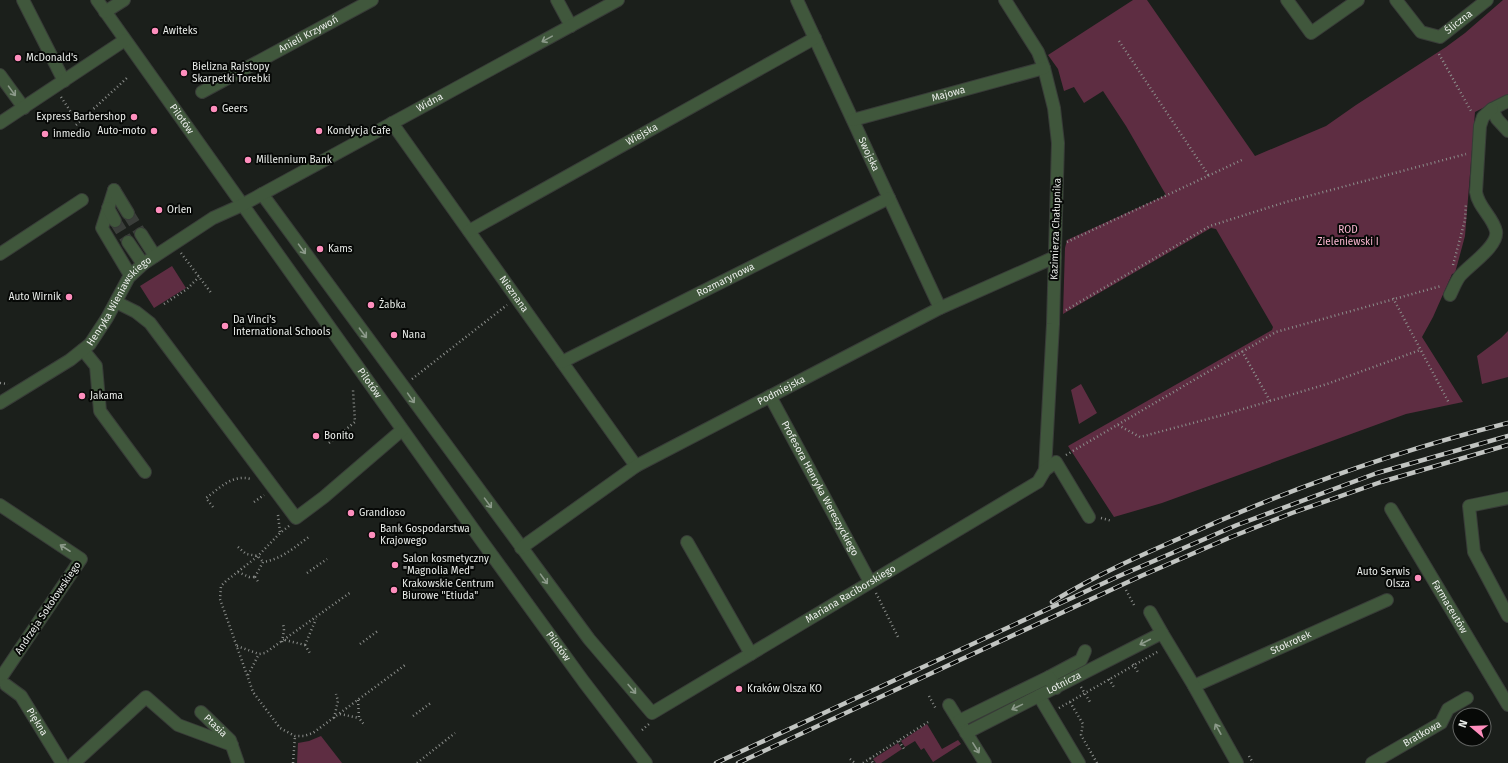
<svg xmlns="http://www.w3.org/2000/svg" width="1508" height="763" viewBox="0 0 1508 763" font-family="'Fira Sans',sans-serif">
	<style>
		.green { fill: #5e2d42 }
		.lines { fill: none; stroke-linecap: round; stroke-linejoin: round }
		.minor-tunnel { stroke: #3a3e3a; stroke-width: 12; stroke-dasharray: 12 6; stroke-linecap: butt }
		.minor-casing { stroke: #383c38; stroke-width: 14 }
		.path { stroke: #8c8f8c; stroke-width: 2.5; stroke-dasharray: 1 3; stroke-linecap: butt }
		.minor { stroke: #40573c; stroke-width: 12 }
		.rail-casing { stroke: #c1c4c1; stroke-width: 4.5 }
		.rail { stroke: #070907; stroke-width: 3; stroke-dasharray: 9; stroke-linecap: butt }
		.oneway { stroke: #8c9a8a }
		.poi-dot { fill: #fe8ebd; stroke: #070907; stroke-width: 1.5 }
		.labels { text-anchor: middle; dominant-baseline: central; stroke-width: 4; stroke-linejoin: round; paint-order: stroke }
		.street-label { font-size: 10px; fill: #eaedea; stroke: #070907 }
		.poi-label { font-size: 10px; fill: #eaedea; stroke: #070907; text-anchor: start }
		.park-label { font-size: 10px; fill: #fdb9d3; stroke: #070907 }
	</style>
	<rect width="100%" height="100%" fill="#1b1f1b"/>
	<path class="green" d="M1133 0H1147L1255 156 1326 126 1356 105 1446 47 1465 33 1503 0H1508V95L1475 112 1465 236 1455 273 1452 274 1433 317 1422 337 1463 402 1406 414 1162 503 1114 517 1068 446 1272 330 1273 327 1216 229 1211 228 1063 314 1065 248 1067 240 1166 195 1126 126 1103 91 1084 103 1074 87 1064 91 1058 69 1048 55Z
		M172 266 186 288 154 308 140 286Z
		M1508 331V377L1482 384 1477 356 1501 338Z
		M1081 384 1097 413 1079 424 1071 390Z
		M927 724 942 749 958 740 961 744 933 762 924 748 921 750 915 741 905 747 901 741Z
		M321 736 342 763H297L298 743 309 741Z
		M898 743 902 749 881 763H876L873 759Z"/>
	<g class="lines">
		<path class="minor-tunnel" d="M128 213 141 234
			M115 221 128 242"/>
		<g class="minor-casing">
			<g id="minor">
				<path d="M23 0 64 81"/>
				<path id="s1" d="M97 0 481 540 584 682 646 763"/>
				<path d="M557 0 571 26"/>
				<path id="s2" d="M797 0 940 308"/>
				<path d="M1005 0 1038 52 1044 68 1054 108 1058 143 1053 324 1045 470"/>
				<path d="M1287 0 1311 33 1358 0"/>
				<path id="s3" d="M1396 0 1421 32 1440 37 1487 0"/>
				<path d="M105 12 124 0"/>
				<path d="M0 75 24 108"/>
				<path id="s4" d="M202 92 372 0"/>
				<path d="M1508 101 1492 109 1497 119 1508 131"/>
				<path id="s5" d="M853 120 1044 68"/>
				<path d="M0 123 125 40"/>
				<path id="s6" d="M392 123 636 466"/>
				<path d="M114 190 102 228 130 275"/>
				<path d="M114 190 128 213"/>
				<path id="s7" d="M262 194 589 639 652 713 1038 482 1045 470 1056 462 1089 517"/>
				<path d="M108 208 115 221"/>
				<path id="s8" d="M469 231 815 38"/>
				<path d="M141 234 155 256"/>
				<path d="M128 242 143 264"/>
				<path d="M0 254 82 200"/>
				<path d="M1450 295C1453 289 1456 281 1460 276 1469 265 1499 246 1496 231 1493 217 1478 207 1476 192L1480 126 1483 117 1492 109"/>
				<path d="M116 302 136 312 150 323 296 518 324 497 402 430"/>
				<path d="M83 350 96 366 100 411 145 472"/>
				<path id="s9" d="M562 362 889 198"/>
				<path id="s10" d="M770 396 870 582"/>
				<path id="s11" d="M0 403 70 360 90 344 107 318 129 277 143 264 213 218 242 205 618 0"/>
				<path d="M1508 498 1469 506 1474 552 1508 616"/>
				<path d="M0 505 81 559 0 679"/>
				<path id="s12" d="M1391 509 1508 705"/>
				<path d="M687 542 751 654"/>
				<path id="s13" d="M521 548 636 466 940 308 1055 257"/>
				<path d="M1150 612 1162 633"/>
				<path d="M1049 677 1081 660 1085 651"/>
				<path id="s14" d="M6 685 21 696 62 763"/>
				<path id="s15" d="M1194 686 1387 600"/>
				<path d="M1039 696 1079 763"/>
				<path d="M949 705 985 763"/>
				<path id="s16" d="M201 712 230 740 238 763"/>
				<path d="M959 721 1049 677 1056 688"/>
				<path id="s17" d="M966 733 1162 633 1194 686 1237 763"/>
				<path d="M74 763 146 697 178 725 232 745"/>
				<path id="s18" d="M1372 763 1441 723 1448 709 1467 698"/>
			</g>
		</g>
		<path class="path" d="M1119 41 1209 176
			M1439 54 1471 111
			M61 97 78 123
			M76 125 128 77
			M1067 242 1244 159
			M181 253 212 294
			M1453 265 1465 220 1466 203
			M1393 298 1449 403
			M164 304 187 289 199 277
			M1066 310 1210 226 1286 202 1466 154
			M1242 351 1270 401
			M412 379 507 305
			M0 383 8 384
			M1118 425 1140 437 1223 415 1327 384 1420 350
			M329 443 355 422 353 390 355 389
			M1066 455 1276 332 1441 286
			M254 502 264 495
			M213 507 206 498C220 488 232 474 251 479
			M278 515 280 532
			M1101 518 1112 521
			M289 526 280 533 258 556 226 581 221 586 220 599 253 692 280 728 295 736H304L313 733 405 665
			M238 547 246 554 258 556 263 562
			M238 572 249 577H255
			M307 573 327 559
			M255 577 263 562C282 559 295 547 310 536
			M255 577 259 583
			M1126 590 1134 605
			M876 593 898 637
			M285 640 305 645
			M282 642 284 630 283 623
			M360 644 379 630
			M305 645 316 619
			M305 645 311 655
			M237 646 259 654 265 653 351 592
			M1133 664 1139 674
			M248 675 259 654
			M1109 679 1115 689
			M1081 687 1090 702
			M929 696 936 709
			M358 700 359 718 365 726
			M1070 702 1083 724 1081 735 1097 763
			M1059 708 1159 651
			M340 714 359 718
			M413 716 432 702
			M334 718 338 701 336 694
			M642 730 649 724
			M899 741 904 749
			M1249 756 1253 763
			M870 758 873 763
			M850 759 855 763
			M293 763 295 736
			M417 763 455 733
			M863 763 928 722"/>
		<use href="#minor" class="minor"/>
		<g class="rail-casing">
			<path id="rail" d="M1052 602C1094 576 1139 556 1185 536 1289 489 1397 451 1508 423
				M716 763 1119 576 1237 525 1377 473 1508 436
				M738 763 1141 576 1231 537 1292 513 1381 482 1508 445"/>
		</g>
		<use href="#rail" class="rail"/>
	</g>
	<defs><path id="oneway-shaft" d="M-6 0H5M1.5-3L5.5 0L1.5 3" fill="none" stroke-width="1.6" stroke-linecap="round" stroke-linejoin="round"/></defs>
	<g class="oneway">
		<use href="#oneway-shaft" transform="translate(547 39) rotate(151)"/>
		<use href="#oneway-shaft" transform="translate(12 91) rotate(54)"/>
		<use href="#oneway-shaft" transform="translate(302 249) rotate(54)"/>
		<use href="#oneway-shaft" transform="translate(363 333) rotate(53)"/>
		<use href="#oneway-shaft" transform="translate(411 398) rotate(55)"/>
		<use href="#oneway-shaft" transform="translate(488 503) rotate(54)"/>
		<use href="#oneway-shaft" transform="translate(65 548) rotate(-147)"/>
		<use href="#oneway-shaft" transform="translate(544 579) rotate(54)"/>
		<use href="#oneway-shaft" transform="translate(1145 642) rotate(153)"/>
		<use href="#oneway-shaft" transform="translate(632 689) rotate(50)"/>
		<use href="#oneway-shaft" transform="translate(1017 707) rotate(154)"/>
		<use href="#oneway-shaft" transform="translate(1218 729) rotate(-119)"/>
		<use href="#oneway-shaft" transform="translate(976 748) rotate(58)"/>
	</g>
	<g class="poi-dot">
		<circle cx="155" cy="31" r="4"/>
		<circle cx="18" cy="58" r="4"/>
		<circle cx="184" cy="73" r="4"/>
		<circle cx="214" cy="109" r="4"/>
		<circle cx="134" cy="117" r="4"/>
		<circle cx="154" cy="131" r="4"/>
		<circle cx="319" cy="131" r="4"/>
		<circle cx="45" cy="134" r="4"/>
		<circle cx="248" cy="160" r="4"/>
		<circle cx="159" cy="210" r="4"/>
		<circle cx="320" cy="249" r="4"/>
		<circle cx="69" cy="297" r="4"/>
		<circle cx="371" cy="305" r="4"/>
		<circle cx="225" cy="326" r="4"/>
		<circle cx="394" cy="335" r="4"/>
		<circle cx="82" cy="396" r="4"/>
		<circle cx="316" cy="436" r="4"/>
		<circle cx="351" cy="513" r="4"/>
		<circle cx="372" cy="535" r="4"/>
		<circle cx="395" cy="565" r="4"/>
		<circle cx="1418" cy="578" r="4"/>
		<circle cx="394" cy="590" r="4"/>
		<circle cx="739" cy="689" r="4"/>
	</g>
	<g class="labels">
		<g class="street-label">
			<text stroke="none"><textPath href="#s3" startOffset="84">Śliczna</textPath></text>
			<text stroke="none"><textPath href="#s4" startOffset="121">Anieli Krzywoń</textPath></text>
			<text stroke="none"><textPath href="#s5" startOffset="99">Majowa</textPath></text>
			<text stroke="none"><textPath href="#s11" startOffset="534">Widna</textPath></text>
			<text stroke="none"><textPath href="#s1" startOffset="146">Pilotów</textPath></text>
			<text stroke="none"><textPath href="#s8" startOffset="198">Wiejska</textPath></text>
			<text stroke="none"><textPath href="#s2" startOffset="170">Swojska</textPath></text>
			<text transform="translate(1056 229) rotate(-88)">Kazimierza Chałupnika</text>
			<text stroke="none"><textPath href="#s9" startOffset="183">Rozmarynowa</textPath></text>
			<text stroke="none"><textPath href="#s6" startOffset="210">Nieznana</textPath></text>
			<text stroke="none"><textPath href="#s11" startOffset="160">Henryka Wieniawskiego</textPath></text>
			<text stroke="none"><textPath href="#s1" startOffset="470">Pilotów</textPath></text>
			<text stroke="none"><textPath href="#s13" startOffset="305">Podmiejska</textPath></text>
			<text stroke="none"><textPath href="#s10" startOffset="105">Profesora Henryka Wereszyckiego</textPath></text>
			<text stroke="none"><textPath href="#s7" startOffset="881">Mariana Raciborskiego</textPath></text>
			<text stroke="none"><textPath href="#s12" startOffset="114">Farmaceutów</textPath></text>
			<text transform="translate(48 608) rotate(-56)">Andrzeja Sokołowskiego</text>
			<text stroke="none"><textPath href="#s15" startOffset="106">Stokrotek</textPath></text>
			<text stroke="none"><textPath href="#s1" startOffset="794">Pilotów</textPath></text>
			<text stroke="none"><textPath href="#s17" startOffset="110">Lotnicza</textPath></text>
			<text stroke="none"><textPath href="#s14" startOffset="49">Piękna</textPath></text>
			<text stroke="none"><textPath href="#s16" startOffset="20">Ptasia</textPath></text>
			<text stroke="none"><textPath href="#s18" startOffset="58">Bratkowa</textPath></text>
		</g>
		<g class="poi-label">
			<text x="163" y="31">Awiteks</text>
			<text x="26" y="58">McDonald's</text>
			<text x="192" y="67">Bielizna Rajstopy<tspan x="192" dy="12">Skarpetki Torebki</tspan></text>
			<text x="222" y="109">Geers</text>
			<text x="126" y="117" text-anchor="end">Express Barbershop</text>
			<text x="146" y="131" text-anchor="end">Auto-moto</text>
			<text x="327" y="131">Kondycja Cafe</text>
			<text x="53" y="134">inmedio</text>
			<text x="256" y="160">Millennium Bank</text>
			<text x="167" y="210">Orlen</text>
			<text x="328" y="249">Kams</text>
			<text x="61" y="297" text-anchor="end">Auto Wirnik</text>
			<text x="379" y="305">Żabka</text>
			<text x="233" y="320">Da Vinci's<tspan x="233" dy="12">International Schools</tspan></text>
			<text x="402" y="335">Nana</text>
			<text x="90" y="396">Jakama</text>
			<text x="324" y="436">Bonito</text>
			<text x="359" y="513">Grandioso</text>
			<text x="380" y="529">Bank Gospodarstwa<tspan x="380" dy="12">Krajowego</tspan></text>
			<text x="403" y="559">Salon kosmetyczny<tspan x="403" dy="12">"Magnolia Med"</tspan></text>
			<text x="1410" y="572" text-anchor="end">Auto Serwis<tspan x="1410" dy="12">Olsza</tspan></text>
			<text x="402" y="584">Krakowskie Centrum<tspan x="402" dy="12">Biurowe "Etiuda"</tspan></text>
			<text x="747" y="689">Kraków Olsza KO</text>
		</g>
		<g class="park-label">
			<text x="1348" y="230">ROD<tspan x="1348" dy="12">Zieleniewski I</tspan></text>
		</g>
	</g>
	<g transform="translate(1472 727) rotate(289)"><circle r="19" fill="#070907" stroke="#626462"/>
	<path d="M0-3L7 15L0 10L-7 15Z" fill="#fe8ebd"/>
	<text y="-6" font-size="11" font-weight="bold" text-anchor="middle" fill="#eaedea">N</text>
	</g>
</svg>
